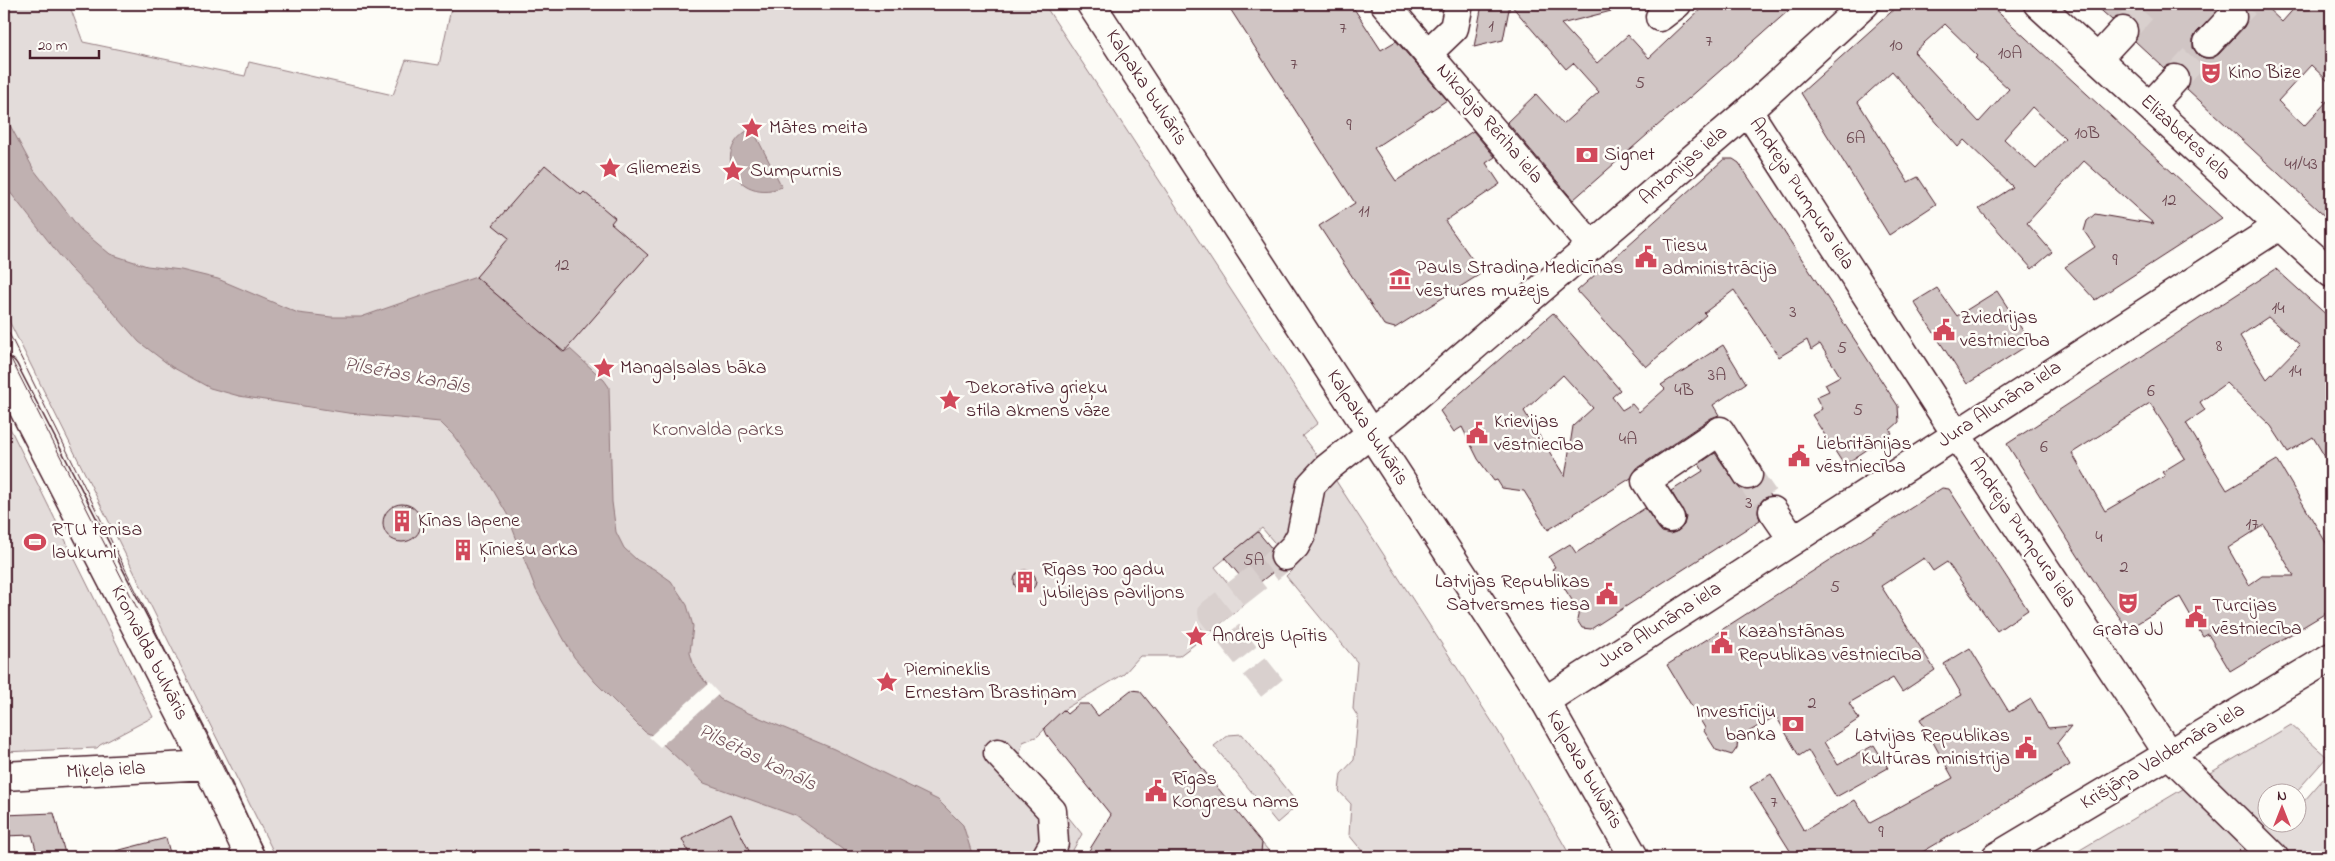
<svg xmlns="http://www.w3.org/2000/svg" width="2335" height="861" viewBox="0 0 2335 861" font-family="'Indie Flower',sans-serif">
	<style>
		.green { fill: #e3dcda; stroke: #967e82 }
		.water { fill: #c0b1b1; stroke: #91777b }
		.pier { fill: #fdfcf7 }
		.building { fill: #d0c5c4; stroke: #4a1f2b; fill-rule: evenodd }
		.lines { fill: none; stroke-linecap: round; stroke-linejoin: round }
		.minor-tunnel { stroke: #d9d0ce; stroke-width: 28; stroke-dasharray: 28 14; stroke-linecap: butt }
		.minor-casing { stroke: #4a1f2b; stroke-width: 31 }
		.major-casing { stroke: #4a1f2b; stroke-width: 31 }
		.minor { stroke: #fdfcf7; stroke-width: 28 }
		.major { stroke: #fdfcf7; stroke-width: 28 }
		.tram { stroke: #4a1f2b; stroke-width: 1 }
		.labels { text-anchor: middle; dominant-baseline: central; stroke-width: 5; stroke-linejoin: round; paint-order: stroke }
		.number-label { font-size: 18px; fill: #6c4851 }
		.poi-label { font-size: 20px; fill: #4a1f2b; stroke: #fdfcf7; text-anchor: start }
		.street-label { font-size: 20px; fill: #4a1f2b; stroke: #fdfcf7 }
		.park-label { font-size: 20px; fill: #704e57; stroke: #fdfcf7 }
		.water-label { font-size: 21px; font-style: italic; fill: #73525a; stroke: #fdfcf7 }
	</style>
	<rect width="100%" height="100%" fill="#fdfcf7"/>
	<filter id="ink" filterUnits="userSpaceOnUse"><feTurbulence type="fractalNoise" baseFrequency=".02" numOctaves="2"/><feDisplacementMap in="SourceGraphic" scale="10" xChannelSelector="R" yChannelSelector="G"/><feConvolveMatrix kernelMatrix="1 2 1 2 8 2 1 2 1" color-interpolation-filters="sRGB"/></filter>
	<g filter="url(#ink)">
		<path class="green" d="M4 4H69L83 42 245 76 249 62 393 95 406 60 439 65 452 4H1044L1318 423 1302 436 1336 481 1498 731 1571 857H1367L1349 835 1351 804 1339 791 1341 774 1354 760 1358 717 1353 709 1357 662 1286 576 1295 567 1262 528 1215 567 1245 604 1207 635 1200 627 1189 636 1195 644 1179 656H1140L1124 674 1063 710 1038 736 1023 742 1019 756 1082 834 1069 857H276L10 323 4 298Z
			M4 416 153 717 100 745 97 748 4 752Z
			M2291 725 2327 757 2295 793 2268 794V824H2298V808L2331 770V839L2327 844 2330 847 2321 857H2068Z
			M1242 734 1294 799 1292 810 1277 823 1214 746 1228 735Z
			M1262 843 1274 857H1255L1261 852Z"/>
		<path class="water" d="M4 114 34 170 80 229 110 254 147 266 181 270 218 279 298 313 331 317H361L476 277 564 352 570 349 604 380 609 387 612 502 616 532 624 548 637 560 654 569 671 581 687 605 693 626 690 653 694 666 708 686 720 699 746 712 834 749 938 800 963 825 973 857H853L796 816 704 783 654 736 645 732 595 682 574 657 536 590 507 514 490 485 453 435 440 422 348 413 239 396 210 388 172 367 139 342 113 312 68 266 9 191 4 180Z
			M752 128 782 187C736 205 709 149 752 128Z"/>
		<path class="pier" d="M709 683 719 694 660 747 649 737Z"/>
		<path class="building" d="M1227 4H1351L1381 50 1396 41 1447 100 1374 148 1396 181 1473 131 1495 157 1486 163 1500 184 1445 221 1482 273 1395 328 1384 325 1319 226 1355 203Z
			M1482 4H1615V10L1561 24 1597 63 1628 35 1649 58 1706 4H1796L1573 200 1507 122 1536 94 1563 124 1599 92 1573 63 1566 69 1510 4 1503 40 1474 47Z
			M1900 4H1989L2222 218 2095 300 2065 267 2095 247 2084 231 2087 221 2095 214 2154 224 2084 161 2027 223 2052 252 2032 269 1979 209 2013 187 1964 140 1958 147 1892 71 1858 102 1908 182 1918 177 1936 204 1889 235 1801 93ZM1945 24 1978 56 1975 58 2009 89 1979 122 1914 52ZM2032 107 2065 138 2036 169 2004 139Z
			M2094 4H2225L2197 32 2193 39V48L2198 55 2205 58H2213L2219 54 2244 27 2247 21V13L2239 4H2263L2282 22 2298 4H2331V84L2311 65 2278 101 2304 126 2331 97V222L2187 89 2190 82V75L2185 67 2178 64H2171L2164 68 2135 41 2138 34V27L2133 19 2126 16H2119L2112 20Z
			M1724 159H1733L1739 163 1898 406 1899 422 1890 430 1892 433 1844 465 1812 415 1822 409 1816 397 1829 391 1825 384 1840 376 1820 344 1811 350 1807 340 1779 357 1734 290 1704 313 1706 315 1646 367 1577 291Z
			M545 165 581 195 584 192 615 218 611 223 648 255 564 352 476 277 509 238 493 225Z
			M2276 269 2331 319V467L2313 437 2288 452 2271 426 2226 383 2200 402 2205 410 2186 423 2227 490 2277 460 2328 546 2331 547V610L2230 671 2208 634 2203 637 2180 597 2128 629 2099 589 2007 444ZM2268 317 2300 345 2267 379 2240 336ZM2150 403 2185 458 2162 472 2165 476 2105 511 2072 453ZM2264 525 2294 576H2262L2249 585 2228 548Z
			M1937 288 1957 316 1997 291 2031 343 1967 384 1914 302Z
			M1553 313 1620 390 1612 397 1622 410 1632 404 1639 412 1665 389 1661 385 1723 345 1746 383 1713 405 1719 415 1711 418 1637 468 1631 478 1548 530 1524 491 1502 488 1497 480 1494 481 1478 459 1462 427 1454 432 1440 411ZM1563 375 1593 408 1573 426 1565 477 1524 411Z
			M1715 453 1740 489 1749 491 1757 488 1762 482 1771 496 1764 498 1759 505 1758 513 1760 520 1591 629 1582 628 1577 620 1579 611 1552 569 1555 567 1549 557 1570 544 1576 553 1645 508 1662 532 1670 534 1678 531 1684 525 1686 517 1671 491 1703 471 1699 464Z
			M1942 488 1949 489 2028 610 1997 631 1947 562 1933 571 1924 558 1881 586 1935 670 1902 692 1893 678 1849 703 1859 719 1824 742 1838 765 1874 745 1888 768 1836 797 1808 750 1799 756 1776 716 1738 738 1737 748 1732 755 1716 750 1704 731 1705 728 1667 665Z
			M383 523a19 19 0 1 1 38 0a19 19 0 1 1-38 0Z
			M1258 532 1272 549 1270 560 1277 569 1251 589 1225 558Z
			M1014 581a11 11 0 1 1 22 0a11 11 0 1 1-22 0Z
			M1970 648 2009 712 2031 699 2048 728 2071 726 2057 743 2070 765 1914 857H1794L1750 787 1771 774 1804 831 1855 800 1870 823 1953 778 1920 719 1962 695 1944 664Z
			M1131 690 1140 691 1262 843 1261 852 1255 857H1085L1111 815 1047 735 1044 728 1063 710 1067 714 1079 704H1089L1098 716Z
			M54 813 66 857H38L32 835 4 836V815Z
			M731 814 752 857H691L682 839Z
			M166 838 171 857H117L116 851Z"/>
		<g class="lines">
			<path class="minor-tunnel" d="M2232 17 2245 4
				M2123 31 2147 4
				M2175 79 2208 43
				M1748 475 1773 511
				M1272 688 1212 613 1285 556"/>
			<g class="minor-casing">
				<path id="minor" d="M1385 4 1592 246
					M2038 4 2331 273
					M1660 17 1677 4
					M2208 43 2232 17
					M1428 53 1454 28 1459 4
					M2098 58 2123 31
					M2150 106 2175 79
					M1748 111 1956 434 2168 753 2274 857
					M4 371 207 765 250 857
					M1773 511 1793 540
					M1670 518 1646 481 1720 431 1748 475
					M1285 556 1295 546 1301 535 1311 485 1326 469 1399 411 1748 111 1865 4
					M1545 701 2279 226
					M998 753 1052 811 1054 843 1046 857
					M4 776 207 765"/>
			</g>
			<g class="major-casing">
				<path id="major" d="M1091 4 1545 701 1634 857
					M1996 857 2331 657"/>
			</g>
			<use href="#minor" class="minor"/>
			<use href="#major" class="major"/>
			<path class="tram" d="M4 323 267 857
				M4 345 138 610"/>
		</g>
	</g>
	<defs>
		<g id="theatre-bare" transform="scale(1.725)"><path d="M-5-5.5Q0-4 5-5.5V0Q5 5 0 6Q-5 5-5 0ZM-3.3-2.5H-1v1.5H-3.3ZM1-2.5H3.3v1.5H1ZM-2.8 1Q0 5.5 2.8 1Z" fill="#d1495b" stroke="#fdfcf7" stroke-width="2.5" paint-order="stroke"/></g>
		<g id="sight-bare" transform="scale(1.725)"><path d="M0-6L1.8-2.2L6-1.7L2.9 1.2L3.7 5.4L0 3.3L-3.7 5.4L-2.9 1.2L-6-1.7L-1.8-2.2Z" fill="#d1495b" stroke="#fdfcf7" stroke-width="2.5" paint-order="stroke"/></g>
		<g id="bank-bare" transform="scale(1.725)"><path d="M-6-4H6V4H-6ZM0-2.3a2.3 2.3 0 1 0 0 4.6a2.3 2.3 0 1 0 0-4.6Z" fill="#d1495b" stroke="#fdfcf7" stroke-width="2.5" paint-order="stroke"/></g>
		<g id="civic-bare" transform="scale(1.725)"><path d="M-.6-6.5H3V-4.5H.6V-3L4-1V1h2V6H-6V1h2V-1L-.6-3ZM-1.2 2.5V6h2.4V2.5Z" fill="#d1495b" stroke="#fdfcf7" stroke-width="2.5" paint-order="stroke"/></g>
		<g id="museum-bare" transform="scale(1.725)"><path d="M0-6L6-3V-2H-6V-3ZM-5-1h2V3h-2ZM-1-1h2V3h-2ZM3-1h2V3H3ZM-6 4H6V6H-6Z" fill="#d1495b" stroke="#fdfcf7" stroke-width="2.5" paint-order="stroke"/></g>
		<g id="building-bare" transform="scale(1.725)"><path d="M-4-6H4V6H1V3H-1V6H-4ZM-2.5-4.3h1.7v1.8h-1.7ZM.8-4.3h1.7v1.8H.8ZM-2.5-1h1.7V.8h-1.7ZM.8-1h1.7V.8H.8Z" fill="#d1495b" stroke="#fdfcf7" stroke-width="2.5" paint-order="stroke"/></g>
		<g id="stadium-bare" transform="scale(1.725)"><path d="M0-5a6.5 5 0 1 0 0 10a6.5 5 0 1 0 0-10ZM-3.5-1.8h7v3.6h-7Z" fill="#d1495b" stroke="#fdfcf7" stroke-width="2.5" paint-order="stroke"/></g>
	</defs>
	<g fill-rule="evenodd">
		<use href="#theatre-bare" x="2211" y="73"/>
		<use href="#sight-bare" x="752" y="128"/>
		<use href="#bank-bare" x="1587" y="155"/>
		<use href="#sight-bare" x="610" y="168"/>
		<use href="#sight-bare" x="733" y="171"/>
		<use href="#civic-bare" x="1646" y="257"/>
		<use href="#museum-bare" x="1400" y="279"/>
		<use href="#civic-bare" x="1944" y="330"/>
		<use href="#sight-bare" x="604" y="368"/>
		<use href="#sight-bare" x="950" y="400"/>
		<use href="#civic-bare" x="1477" y="433"/>
		<use href="#civic-bare" x="1799" y="456"/>
		<use href="#building-bare" x="402" y="521"/>
		<use href="#stadium-bare" x="35" y="542"/>
		<use href="#building-bare" x="463" y="550"/>
		<use href="#building-bare" x="1025" y="582"/>
		<use href="#civic-bare" x="1607" y="594"/>
		<use href="#theatre-bare" x="2128" y="603"/>
		<use href="#civic-bare" x="2196" y="617"/>
		<use href="#sight-bare" x="1196" y="636"/>
		<use href="#civic-bare" x="1722" y="643"/>
		<use href="#sight-bare" x="887" y="682"/>
		<use href="#bank-bare" x="1793" y="724"/>
		<use href="#civic-bare" x="2026" y="748"/>
		<use href="#civic-bare" x="1156" y="791"/>
	</g>
	<g class="labels">
		<g class="number-label">
			<text x="1491" y="27">1</text>
			<text x="1343" y="29">7</text>
			<text x="1709" y="42">7</text>
			<text x="1896" y="46">10</text>
			<text x="2010" y="54">10A</text>
			<text x="1294" y="65">7</text>
			<text x="1640" y="84">5</text>
			<text x="1349" y="126">9</text>
			<text x="2087" y="134">10B</text>
			<text x="1856" y="139">6A</text>
			<text x="2301" y="165">41/43</text>
			<text x="2169" y="201">12</text>
			<text x="1364" y="212">11</text>
			<text x="2115" y="261">9</text>
			<text x="562" y="266">12</text>
			<text x="2278" y="309">14</text>
			<text x="1793" y="313">3</text>
			<text x="2219" y="347">8</text>
			<text x="1842" y="349">5</text>
			<text x="2295" y="372">14</text>
			<text x="1717" y="376">3A</text>
			<text x="1684" y="391">4B</text>
			<text x="2151" y="392">6</text>
			<text x="1858" y="411">5</text>
			<text x="1628" y="440">4A</text>
			<text x="2044" y="448">6</text>
			<text x="1749" y="504">3</text>
			<text x="2252" y="525">17</text>
			<text x="2099" y="538">4</text>
			<text x="1254" y="561">5A</text>
			<text x="2124" y="568">2</text>
			<text x="1835" y="588">5</text>
			<text x="1812" y="704">2</text>
			<text x="1774" y="803">7</text>
			<text x="1881" y="833">9</text>
		</g>
		<g class="poi-label">
			<text x="2228" y="73">Kino Bize</text>
			<text x="769" y="128">Mātes meita</text>
			<text x="1604" y="155">Signet</text>
			<text x="626" y="168">Gliemezis</text>
			<text x="750" y="171">Sumpurnis</text>
			<text x="1662" y="246">Tiesu<tspan x="1662" dy="23">administrācija</tspan></text>
			<text x="1416" y="268">Pauls Stradiņa Medicīnas<tspan x="1416" dy="23">vēstures muzejs</tspan></text>
			<text x="1960" y="318">Zviedrijas<tspan x="1960" dy="23">vēstniecība</tspan></text>
			<text x="620" y="368">Mangaļsalas bāka</text>
			<text x="966" y="388">Dekoratīva grieķu<tspan x="966" dy="23">stila akmens vāze</tspan></text>
			<text x="1494" y="422">Krievijas<tspan x="1494" dy="23">vēstniecība</tspan></text>
			<text x="1816" y="444">Liebritānijas<tspan x="1816" dy="23">vēstniecība</tspan></text>
			<text x="418" y="521">Ķīnas lapene</text>
			<text x="52" y="530">RTU tenisa<tspan x="52" dy="23">laukumi</tspan></text>
			<text x="479" y="550">Ķīniešu arka</text>
			<text x="1042" y="570">Rīgas 700 gadu<tspan x="1042" dy="23">jubilejas paviljons</tspan></text>
			<text x="1590" y="582" text-anchor="end">Latvijas Republikas<tspan x="1590" dy="23">Satversmes tiesa</tspan></text>
			<text x="2212" y="606">Turcijas<tspan x="2212" dy="23">vēstniecība</tspan></text>
			<text x="2128" y="630" text-anchor="middle">Grata JJ</text>
			<text x="1738" y="632">Kazahstānas<tspan x="1738" dy="23">Republikas vēstniecība</tspan></text>
			<text x="1212" y="636">Andrejs Upītis</text>
			<text x="904" y="670">Piemineklis<tspan x="904" dy="23">Ernestam Brastiņam</tspan></text>
			<text x="1776" y="712" text-anchor="end">Investīciju<tspan x="1776" dy="23">banka</tspan></text>
			<text x="2010" y="736" text-anchor="end">Latvijas Republikas<tspan x="2010" dy="23">Kultūras ministrija</tspan></text>
			<text x="1172" y="779">Rīgas<tspan x="1172" dy="23">Kongresu nams</tspan></text>
		</g>
		<g class="street-label">
			<text transform="translate(1146 88) rotate(57)">Kalpaka bulvāris</text>
			<text transform="translate(1489 124) rotate(49)">Nikolaja Rēriha iela</text>
			<text transform="translate(2185 138) rotate(43)">Elizabetes iela</text>
			<text transform="translate(1684 166) rotate(-41)">Antonijas iela</text>
			<text transform="translate(1801 194) rotate(57)">Andreja Pumpura iela</text>
			<text transform="translate(2000 405) rotate(-33)">Jura Alunāna iela</text>
			<text transform="translate(1367 428) rotate(57)">Kalpaka bulvāris</text>
			<text transform="translate(2022 533) rotate(56)">Andreja Pumpura iela</text>
			<text transform="translate(1660 626) rotate(-33)">Jura Alunāna iela</text>
			<text transform="translate(149 653) rotate(63)">Kronvalda bulvāris</text>
			<text transform="translate(2163 757) rotate(-31)">Krišjāņa Valdemāra iela</text>
			<text transform="translate(1584 770) rotate(60)">Kalpaka bulvāris</text>
			<text transform="translate(106 771) rotate(-3)">Miķeļa iela</text>
		</g>
		<g class="park-label">
			<text x="718" y="430">Kronvalda parks</text>
		</g>
		<g class="water-label">
			<text transform="translate(407 376) rotate(11)">Pilsētas kanāls</text>
			<text transform="translate(757 758) rotate(26)">Pilsētas kanāls</text>
		</g>
	</g>
	<rect width="2335" height="861" fill="none" stroke="#fdfcf7" stroke-width="20"/>
	<rect x="10" y="10" width="2315" height="841" fill="none" stroke="#4a1f2b" stroke-width="2" filter="url(#ink)"/>
	<g transform="translate(2282 808)"><circle r="24" fill="#fdfcf7" stroke="#b5a4a5"/>
	<path d="M0-4L9 19L0 12L-9 19Z" fill="#d1495b"/>
	<text y="-8" font-size="14" font-weight="bold" text-anchor="middle" fill="#4a1f2b">N</text>
	</g>
	<path d="M30 50v8h69v-8" fill="none" stroke="#4a1f2b" stroke-width="2.5"/>
	<text x="38" y="50" font-size="15" fill="#4a1f2b" stroke="#fdfcf7" stroke-width="4" paint-order="stroke">20 m</text>
</svg>
